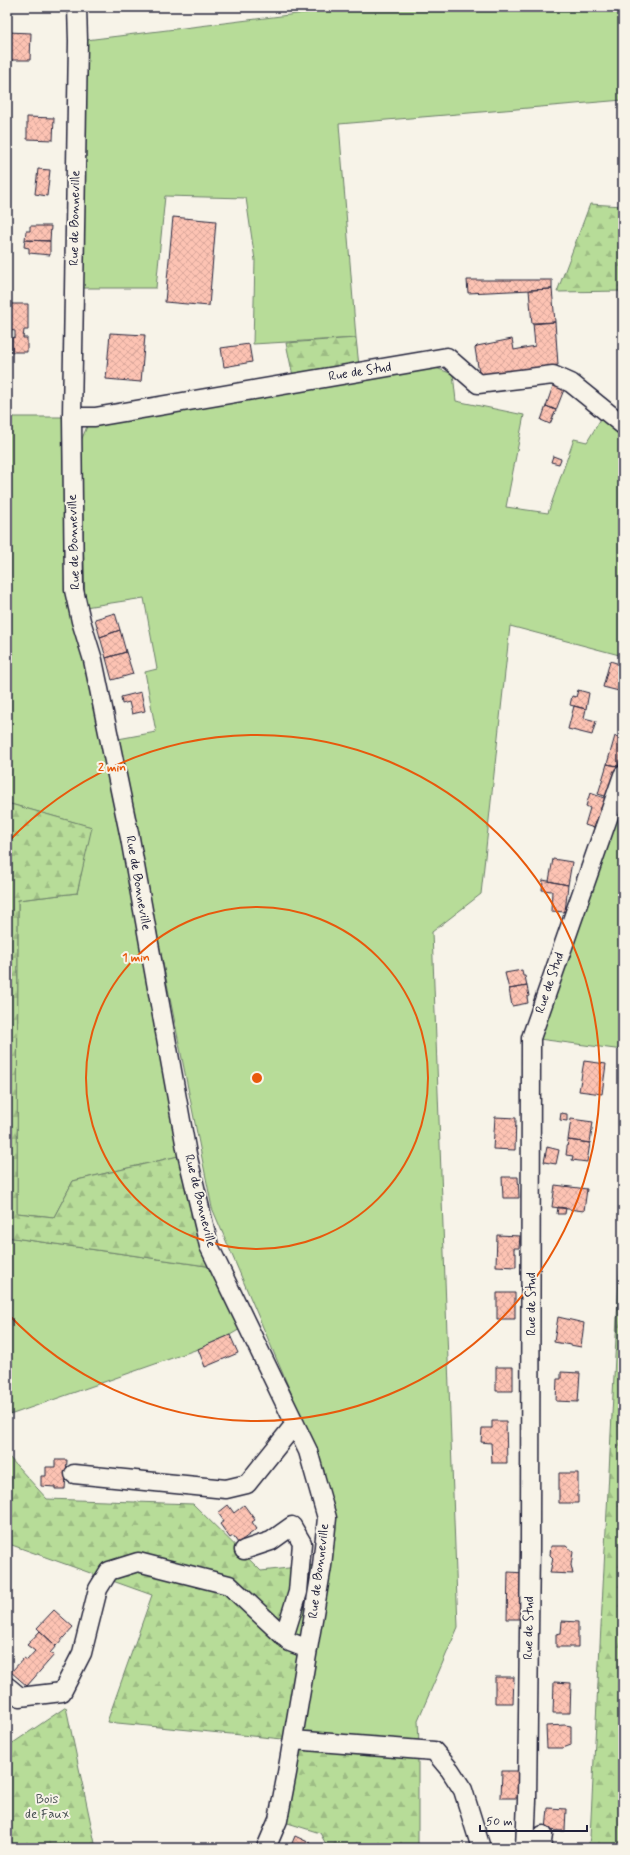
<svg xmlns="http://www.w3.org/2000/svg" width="630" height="1855" viewBox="0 0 630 1855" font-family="Mynerve,sans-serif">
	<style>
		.grass { fill: #b7dc98; stroke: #6c7f6a }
		.forest { fill: url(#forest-firs); stroke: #6c7f6a }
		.building { fill: url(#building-cross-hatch); stroke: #22223b }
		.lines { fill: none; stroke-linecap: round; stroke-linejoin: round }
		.minor-casing { stroke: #22223b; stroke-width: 21 }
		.minor { stroke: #f7f3e8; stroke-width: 18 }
		.ring { fill: none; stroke: #e8590c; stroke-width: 2 }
		.labels { text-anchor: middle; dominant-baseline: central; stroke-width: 4; stroke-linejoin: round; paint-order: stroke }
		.street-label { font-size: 13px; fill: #22223b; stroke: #f7f3e8 }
		.park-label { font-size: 13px; fill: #475052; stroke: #f7f3e8 }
		.centre { fill: #e8590c; stroke: #f7f3e8; stroke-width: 2 }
		.ring-label { font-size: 12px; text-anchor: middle; font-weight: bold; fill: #e8590c; stroke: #f7f3e8; stroke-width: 4; stroke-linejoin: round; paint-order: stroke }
	</style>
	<defs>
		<pattern id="forest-firs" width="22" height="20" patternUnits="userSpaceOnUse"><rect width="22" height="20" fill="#b7dc98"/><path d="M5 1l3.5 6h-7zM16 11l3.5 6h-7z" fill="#9dbc84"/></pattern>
		<pattern id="building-cross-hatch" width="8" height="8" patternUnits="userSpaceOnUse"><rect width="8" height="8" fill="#fdc3b3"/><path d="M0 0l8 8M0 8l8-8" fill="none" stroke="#d9a79b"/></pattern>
	</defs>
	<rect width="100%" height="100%" fill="#f7f3e8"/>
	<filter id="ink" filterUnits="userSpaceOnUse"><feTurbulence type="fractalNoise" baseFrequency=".025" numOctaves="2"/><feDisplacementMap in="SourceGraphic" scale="8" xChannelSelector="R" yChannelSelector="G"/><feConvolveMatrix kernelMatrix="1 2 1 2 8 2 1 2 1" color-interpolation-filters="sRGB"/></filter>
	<g filter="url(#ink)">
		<path class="grass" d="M354 7H623V100L339 124 356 338 253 344 255 260 246 198 165 196 156 288H74L78 41Z
			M430 366 453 374 456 401 524 415 506 507 548 513 574 439 587 442 602 417 623 433V656L510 626 481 894 432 932 458 1627 418 1720 419 1744 303 1731 334 1534 324 1470 212 1208 118 739 156 732 145 672 157 669 144 598 85 607 81 441 88 424Z
			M7 417H63L83 655 120 835 130 838 187 1154 73 1181 54 1217 17 1213 18 900 77 893 91 827 7 803Z
			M623 775V1050L531 1038Z
			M7 1237 220 1268 247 1325 230 1335 198 1349 7 1416Z"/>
		<path class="forest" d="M590 204 623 206V291L557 292Z
			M356 338 359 366 293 376 286 343Z
			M7 803 92 827 77 893 18 900 17 1213 54 1217 73 1181 187 1154 220 1268 7 1237Z
			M623 1203V1848H588L590 1837Z
			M7 1452 8 1456 47 1499 193 1504 261 1571 316 1565 293 1740 418 1756V1848H328L320 1833 278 1820 293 1740 107 1722 152 1595 9 1544 7 1547Z
			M66 1707 96 1848H7V1747Z"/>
		<path class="building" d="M7 32 31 33 30 60H7Z
			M27 117 54 118 53 140 27 139Z
			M38 169 50 170 47 196 35 194Z
			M173 217 216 221 209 306 165 302Z
			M30 226H51L50 241 25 240 26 231H30Z
			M25 240 50 241V255L29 253V248L24 247Z
			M467 280H552V289L468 293Z
			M552 289 555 322 532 324 529 290Z
			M10 304H28V330H24L23 338H27V352H12V338L15 337V331L10 330Z
			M555 322 558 365 480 379 475 348 477 346 512 339 514 350 535 346 533 323Z
			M110 333 145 335 141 382 106 379Z
			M249 344 252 362 224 367 221 348Z
			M554 383 565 387 556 410 546 406Z
			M546 406 556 410 550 424 541 420Z
			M553 456 561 459 559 464 551 462Z
			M115 613 120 630 100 637 95 619Z
			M120 630 126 652 106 658 100 637Z
			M126 652 133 674 112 680 106 658Z
			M610 661 623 665V692L603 687Z
			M578 690 589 693 586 709 570 705 572 696 576 697Z
			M141 692 145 711 132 714 129 702 122 704 121 697Z
			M574 706 586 709 584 718 596 721 592 735 568 729Z
			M615 736 623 739V750L618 766 607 764Z
			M607 764 617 766 608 797 598 794Z
			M590 793 607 799 597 829 585 825 590 808 586 806Z
			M553 859 572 862 568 885 549 881Z
			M543 880 568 885 565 912 551 911 552 891 542 890Z
			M522 970 523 976H525L527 986 509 989 505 973Z
			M527 986 529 996 527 997 528 1003 512 1006 509 989Z
			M584 1061 606 1064 602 1094 579 1091Z
			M561 1113 567 1114V1121L560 1120Z
			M495 1117 516 1118 515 1150 493 1149Z
			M571 1119 593 1122 590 1143 568 1140Z
			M568 1140 590 1143 587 1162 572 1160 573 1156 566 1155Z
			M547 1147 559 1150 556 1164 544 1162Z
			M502 1177H518L519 1198H503Z
			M555 1185 587 1189 584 1211 552 1207Z
			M558 1207 566 1208 565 1214H557Z
			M497 1235 520 1236 519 1248H514V1253H516V1267L496 1266Z
			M497 1293H515V1319H497Z
			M558 1317 584 1323 581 1347 554 1342Z
			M230 1335 238 1353 205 1367 198 1349Z
			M496 1367H513V1391H496Z
			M561 1372 580 1373 578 1402 556 1401 557 1379H561Z
			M492 1421H506L507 1463H492L491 1443 481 1442 482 1428H492Z
			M55 1460H67L65 1489H55V1487L41 1486V1476H46V1467H55Z
			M559 1473H578V1503H559Z
			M228 1505 234 1513 244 1505 255 1520 252 1522 257 1529 238 1543 233 1536 230 1538 220 1524 224 1521 218 1513Z
			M551 1546H566L573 1552 571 1565 573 1574 550 1573 553 1558 550 1555Z
			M508 1572 525 1573 524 1619H507Z
			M54 1610 73 1627 56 1646 37 1628Z
			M562 1621 578 1622V1647H556V1634L561 1633Z
			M40 1631 56 1646 50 1653 54 1655 27 1686 11 1672 24 1658 27 1660 35 1651 27 1645Z
			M495 1677H514L513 1703H495Z
			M554 1682 571 1683 570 1713H553Z
			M565 1725 571 1726V1745L563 1748H547L546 1726Z
			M502 1771H518V1798H501Z
			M548 1808 566 1809 565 1831 546 1830Z
			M295 1836 310 1843 308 1848H290Z"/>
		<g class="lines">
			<g class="minor-casing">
				<path id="minor" d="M77 7 78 41 72 417 74 590 81 621 93 660 130 838 187 1154 209 1246 308 1451 327 1518 322 1566 287 1773 278 1820 266 1848
					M72 417H95L447 357 478 384 553 375 571 383 623 425
					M74 1474 226 1489 247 1484 295 1424
					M244 1550 271 1541 292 1526 302 1543 298 1592 284 1637
					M8 1687 20 1697 62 1692 82 1653 98 1589 109 1571 138 1562 229 1585 290 1642 308 1649
					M293 1740 434 1751 450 1770 463 1790 481 1848
					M525 1848 527 1800 530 1549 531 1038 623 775
					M541 1848 543 1835"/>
			</g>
			<use href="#minor" class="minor"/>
		</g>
	</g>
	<g class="ring">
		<circle cx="257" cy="1078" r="171"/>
		<path d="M8 842A343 343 0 1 1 8 1314"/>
	</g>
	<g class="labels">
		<g class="street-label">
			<text transform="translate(75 218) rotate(-89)">Rue de Bonneville</text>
			<text transform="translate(360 372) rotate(-9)">Rue de Stud</text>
			<text transform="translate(74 542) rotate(-92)">Rue de Bonneville</text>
			<text transform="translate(138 883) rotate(80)">Rue de Bonneville</text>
			<text transform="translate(550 983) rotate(-71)">Rue de Stud</text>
			<text transform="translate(200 1201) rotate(76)">Rue de Bonneville</text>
			<text transform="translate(531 1304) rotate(-90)">Rue de Stud</text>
			<text transform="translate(319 1571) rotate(-83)">Rue de Bonneville</text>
			<text transform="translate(529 1628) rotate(-89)">Rue de Stud</text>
		</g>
		<g class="park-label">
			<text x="47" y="1799">Bois<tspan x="47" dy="15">de Faux</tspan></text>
		</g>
	</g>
	<circle cx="257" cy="1078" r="6" class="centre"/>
	<g class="ring-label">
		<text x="112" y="771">2 min</text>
		<text x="136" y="961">1 min</text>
	</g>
	<rect width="630" height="1855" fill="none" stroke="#f7f3e8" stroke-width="24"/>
	<rect x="12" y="12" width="606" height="1831" fill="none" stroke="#22223b" stroke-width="1.5" filter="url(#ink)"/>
	<path d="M480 1825v6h107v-6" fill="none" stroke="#22223b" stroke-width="2"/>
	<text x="486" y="1825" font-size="12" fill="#22223b" stroke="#f7f3e8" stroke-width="3" paint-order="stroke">50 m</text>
</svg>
